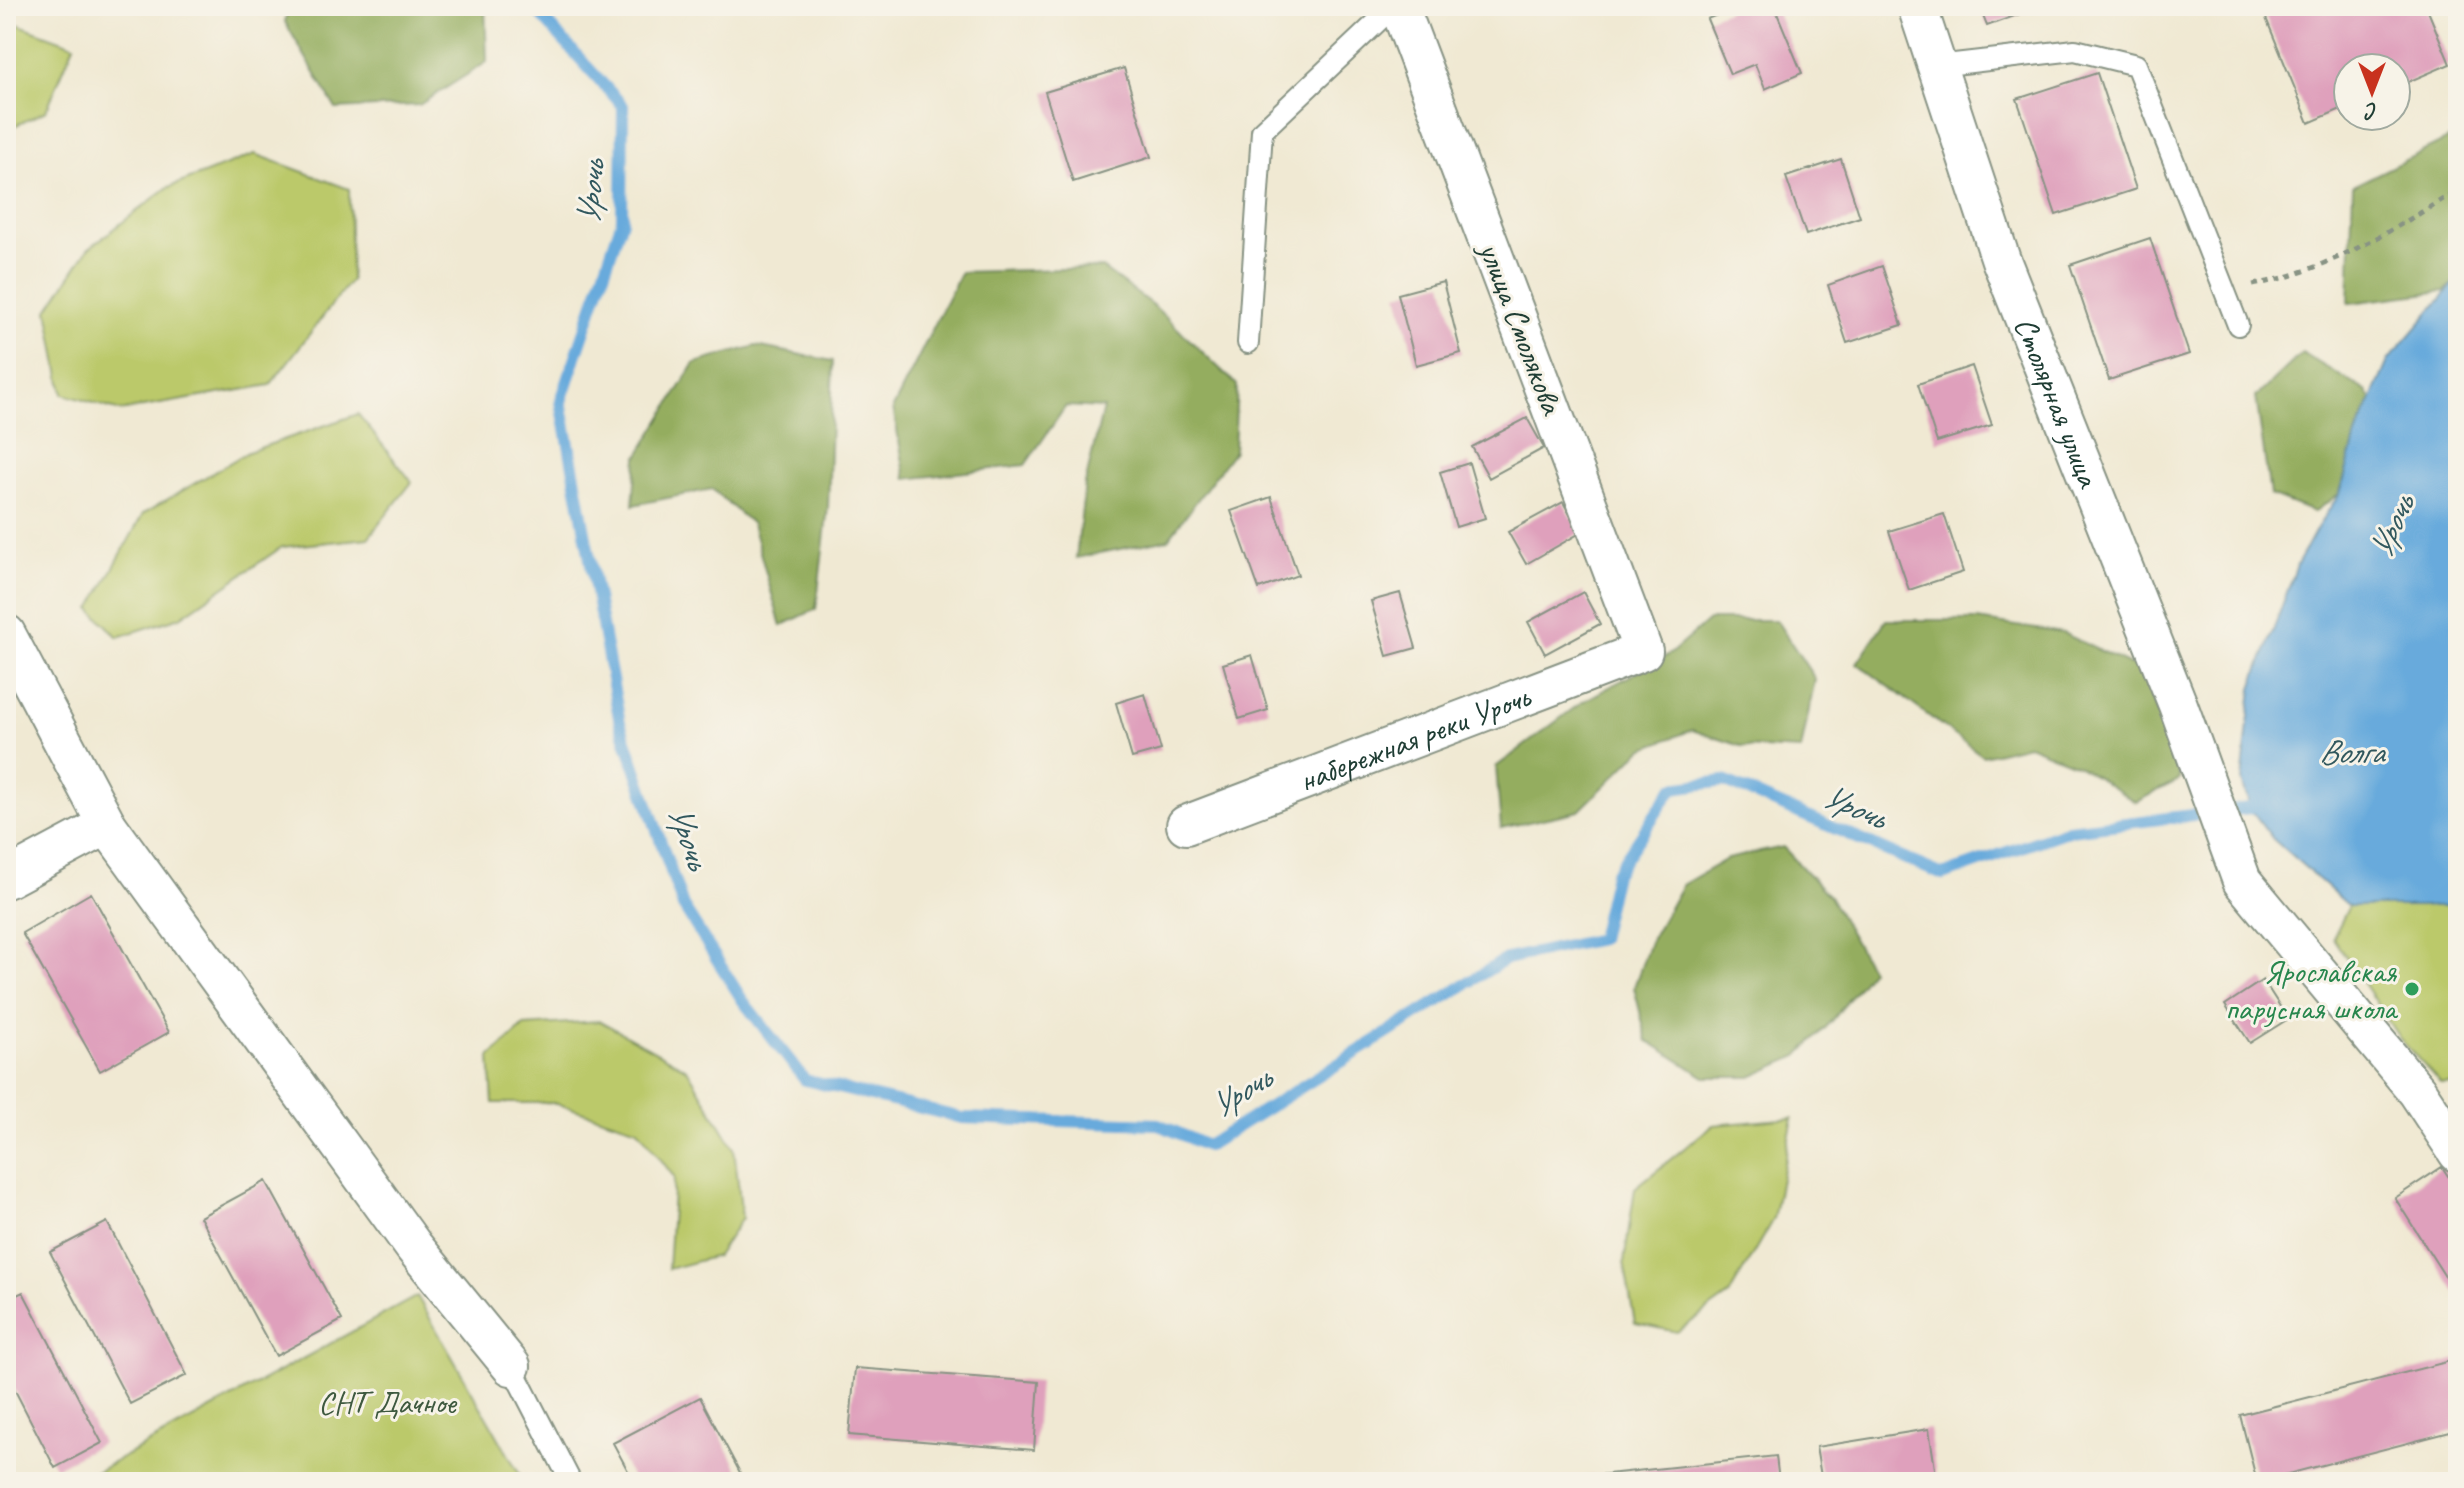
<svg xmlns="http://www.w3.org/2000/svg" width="2464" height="1488" viewBox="0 0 2464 1488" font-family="Caveat,sans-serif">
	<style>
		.green { fill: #bbc96b; stroke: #6d8350; stroke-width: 2 }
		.forest { fill: #94ad5f; stroke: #5a754a; stroke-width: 2 }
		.water { fill: #67aadc; stroke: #437488; stroke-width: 2 }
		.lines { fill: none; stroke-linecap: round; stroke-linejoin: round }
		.stream { stroke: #67aadc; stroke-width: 12 }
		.building { fill: #dfa0bc }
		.lane-casing { stroke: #889384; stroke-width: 24 }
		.street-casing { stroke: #889384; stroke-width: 42 }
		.path { stroke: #889384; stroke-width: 5; stroke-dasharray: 6 6; stroke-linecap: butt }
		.lane { stroke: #fff; stroke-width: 20 }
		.street { stroke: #fff; stroke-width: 38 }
		.leisure-dot { fill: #2e9e5b; stroke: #f7f3e8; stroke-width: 3 }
		.labels { text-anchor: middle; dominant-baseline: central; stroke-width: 6; stroke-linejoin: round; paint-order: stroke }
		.street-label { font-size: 32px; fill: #1f3d34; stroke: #f7f3e8 }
		.leisure-label { font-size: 32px; fill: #27864d; stroke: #f7f3e8; text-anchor: end }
		.park-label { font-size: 32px; fill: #3e593f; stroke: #f7f3e8 }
		.water-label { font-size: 34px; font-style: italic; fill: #31585e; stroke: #f7f3e8 }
	</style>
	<rect width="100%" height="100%" fill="#f7f3e8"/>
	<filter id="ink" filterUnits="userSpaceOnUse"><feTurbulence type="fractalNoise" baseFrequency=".0125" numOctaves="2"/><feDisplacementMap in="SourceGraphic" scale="16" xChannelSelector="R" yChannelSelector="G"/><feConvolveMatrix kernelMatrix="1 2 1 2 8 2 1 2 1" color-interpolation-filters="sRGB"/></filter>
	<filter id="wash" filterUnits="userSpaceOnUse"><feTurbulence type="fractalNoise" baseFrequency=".006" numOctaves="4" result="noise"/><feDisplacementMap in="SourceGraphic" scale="32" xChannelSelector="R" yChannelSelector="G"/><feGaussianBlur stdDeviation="1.8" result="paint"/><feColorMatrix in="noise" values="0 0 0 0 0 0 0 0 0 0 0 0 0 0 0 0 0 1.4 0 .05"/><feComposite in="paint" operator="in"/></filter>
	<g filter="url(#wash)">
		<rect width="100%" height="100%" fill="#f0e9d3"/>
		<path class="green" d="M6 20 74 45 46 111 6 130Z
			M255 154 349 189 351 280 270 385 120 411 63 394 48 310 88 249 167 188Z
			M358 414 412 482 368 538 282 547 180 617 118 637 91 609 143 514 248 452Z
			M2349 906H2447L2458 910V1083L2441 1084 2400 1039 2333 938Z
			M600 1021 687 1069 734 1148 742 1218 717 1256 668 1269 674 1177 638 1129 555 1103H493L490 1057 524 1026Z
			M1793 1118 1773 1219 1729 1295 1677 1332 1635 1323 1624 1262 1635 1188 1713 1125Z
			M417 1296 524 1482H78Z"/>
		<path class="forest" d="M288 6H485L487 62 419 105 336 109 285 22Z
			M2458 134V279L2445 291 2349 303 2353 186Z
			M1102 268 1154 306 1237 385 1234 451 1168 539 1076 558 1085 484 1103 408 1066 406 1025 465 906 479 893 408 961 272Z
			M756 346 833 361 828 507 816 609 781 626 752 524 712 489 633 505 637 458 695 363Z
			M2302 353 2366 391 2371 399 2357 433 2340 493 2314 512 2270 495 2256 397Z
			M1709 620H1776L1815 679 1801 750 1744 747 1692 730 1642 749 1579 811 1501 828 1496 767 1582 702 1670 654Z
			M1886 620H1977L2063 633 2143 671 2180 779 2136 802 2077 765 2028 745 1983 756 1857 663Z
			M1783 847 1829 896 1871 970 1832 1021 1798 1056 1751 1077H1705L1647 1040 1634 987 1650 942 1682 885 1727 859Z"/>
		<path class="water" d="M2458 279V910L2447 906H2349L2273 839 2250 808 2242 781 2252 688 2297 565 2317 528 2340 493 2357 433 2388 361Z"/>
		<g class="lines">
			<path class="stream" d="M532 6 623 106 622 220 561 401 620 723 683 906 743 1001 805 1080 962 1118 1158 1124 1207 1146 1506 959 1600 939 1615 874 1673 788 1724 781 1943 875 2069 830 2250 808 2260 798"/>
		</g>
		<g id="blocks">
			<path class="building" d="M1739 6H1774L1802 73 1765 89 1755 64 1730 74 1707 19Z
				M1979 6H2027L2028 11 1987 26Z
				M2261 6H2426L2450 64 2396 87V68H2348V106L2309 123Z
				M1124 68 1151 157 1073 182 1045 92Z
				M2097 73 2136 189 2056 215 2017 99Z
				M1841 159 1860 217 1806 235 1786 177Z
				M2150 238 2189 354 2109 380 2070 265Z
				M1882 266 1902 325 1847 343 1828 285Z
				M1443 282 1461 353 1416 365 1398 294Z
				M1972 366 1992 425 1937 442 1918 384Z
				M1527 418 1544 448 1489 478 1472 447Z
				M1469 463 1485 518 1456 527 1440 472Z
				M1271 497 1298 575 1259 589 1231 511Z
				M1563 502 1580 533 1526 564 1508 532Z
				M1944 514 1963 572 1909 590 1889 531Z
				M1583 592 1600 624 1545 654 1528 622Z
				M1400 593 1416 648 1387 656 1371 601Z
				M1252 655 1268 710 1239 719 1223 664Z
				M1145 694 1161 750 1132 758 1116 703Z
				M91 893 169 1032 100 1071 22 933Z
				M2263 980 2288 1019 2250 1043 2225 1005Z
				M2442 1167 2458 1191V1297L2395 1198Z
				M266 1181 342 1320 276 1356 200 1217Z
				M107 1222 187 1375 130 1404 50 1252Z
				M23 1292 102 1443 55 1468 6 1373V1300Z
				M2458 1359V1430L2257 1482 2240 1415Z
				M855 1368 1039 1382 1034 1450 849 1435Z
				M700 1397 745 1482H634L613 1443Z
				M1929 1429 1937 1482H1822L1816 1447Z
				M1776 1456 1779 1482H1552V1480Z"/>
		</g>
	</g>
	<g filter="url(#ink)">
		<use href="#blocks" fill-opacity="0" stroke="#889384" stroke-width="2"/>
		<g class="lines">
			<g class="lane-casing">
				<path id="lane" d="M1937 66 2075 50 2136 65 2238 325
					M1248 343 1262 131 1394 6
					M511 1366 571 1482"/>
			</g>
			<g class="street-casing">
				<g id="street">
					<path id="s1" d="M1917 6 2001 260 2178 705 2242 881 2417 1091 2458 1153"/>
					<path d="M6 634 107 825 414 1247 511 1366"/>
					<path id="s2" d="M1186 825 1643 651 1399 6"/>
					<path d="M6 879 107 825"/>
				</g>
			</g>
			<path class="path" d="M2253 285C2328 271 2394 229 2458 190"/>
			<use href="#lane" class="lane"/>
			<use href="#street" class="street"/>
		</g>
	</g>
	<circle class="leisure-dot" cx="2412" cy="989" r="8"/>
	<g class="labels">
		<g class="street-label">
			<text transform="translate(1521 328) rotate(69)">улица Смолякова</text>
			<text stroke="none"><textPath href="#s1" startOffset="420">Столярная улица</textPath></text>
			<text stroke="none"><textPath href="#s2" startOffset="244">набережная реки Урочь</textPath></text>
		</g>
		<g class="leisure-label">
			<text x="2396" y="971">Ярославская<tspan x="2396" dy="37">парусная школа</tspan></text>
		</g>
		<g class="park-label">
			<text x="387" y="1402">СНТ Дачное</text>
		</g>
		<g class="water-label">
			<text transform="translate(590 193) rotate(-85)">Урочь</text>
			<text transform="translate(2391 527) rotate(-66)">Урочь</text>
			<text x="2351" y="751">Волга</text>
			<text transform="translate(1854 806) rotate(23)">Урочь</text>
			<text transform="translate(689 836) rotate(71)">Урочь</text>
			<text transform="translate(1240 1092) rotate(-32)">Урочь</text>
		</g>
	</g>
	<rect width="2464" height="1488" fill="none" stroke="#f7f3e8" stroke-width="32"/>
	<g transform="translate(2372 92) rotate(180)"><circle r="38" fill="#f7f3e8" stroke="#a1aaa0" stroke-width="2"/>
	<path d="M0-6L14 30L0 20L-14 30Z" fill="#c8321e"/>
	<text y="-12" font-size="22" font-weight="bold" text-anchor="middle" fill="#1f3d34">С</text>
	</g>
</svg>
